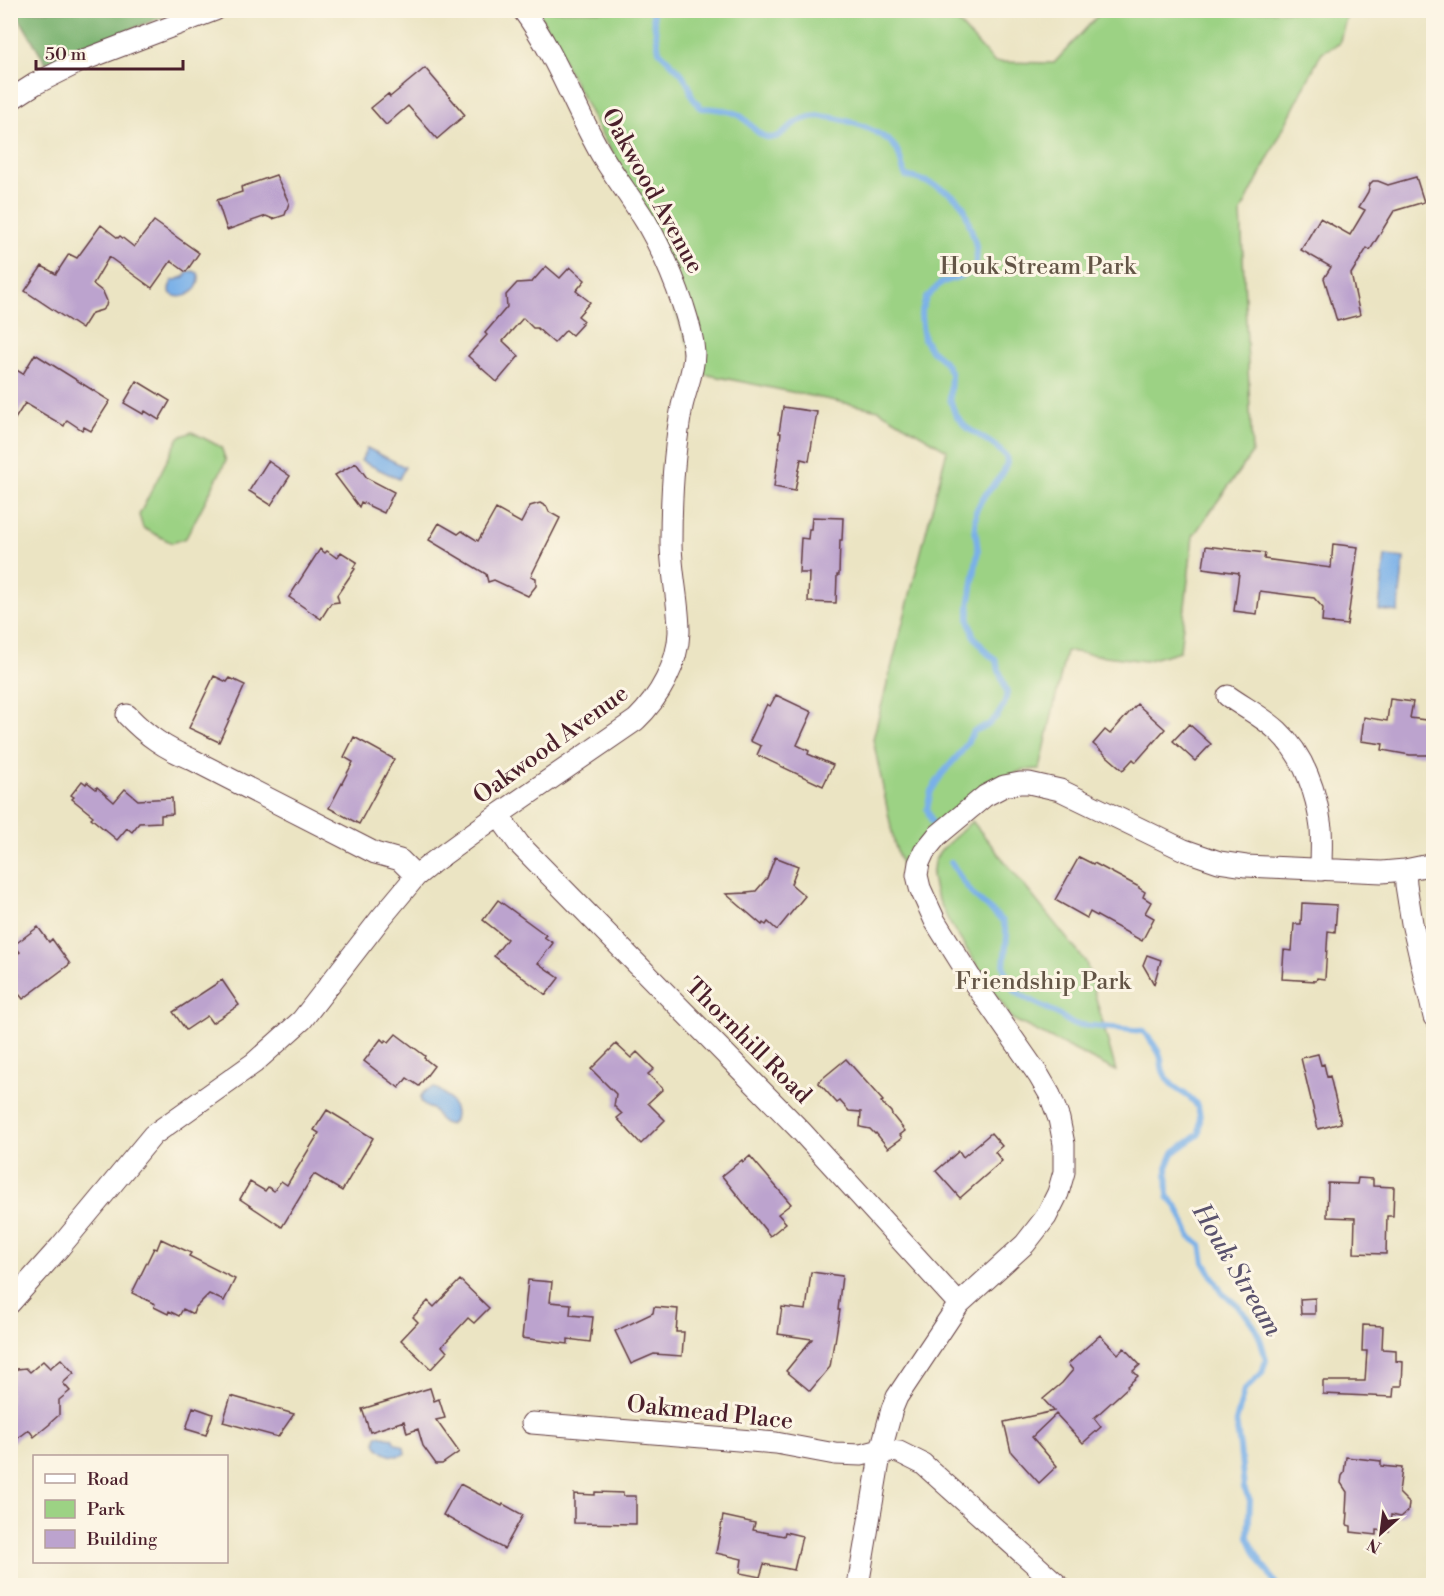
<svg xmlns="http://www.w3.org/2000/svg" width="1444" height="1596" viewBox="0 0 1444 1596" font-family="'Libre Bodoni',serif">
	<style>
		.green { fill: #9cd284; stroke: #737858; stroke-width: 1.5 }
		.forest { fill: #7db472; stroke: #646a4e; stroke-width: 1.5 }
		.water { fill: #79b0e8; stroke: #62688a; stroke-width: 1.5 }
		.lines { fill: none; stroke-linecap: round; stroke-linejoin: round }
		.stream { stroke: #79b0e8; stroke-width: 6 }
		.building { fill: #bca3ce }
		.minor-casing { stroke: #623d42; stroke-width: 23 }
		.minor { stroke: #fff; stroke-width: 21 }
		.labels { text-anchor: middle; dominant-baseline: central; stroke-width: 6; stroke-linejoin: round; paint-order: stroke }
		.street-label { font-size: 24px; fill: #4a1f2b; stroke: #fcf5e5 }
		.park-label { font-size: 24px; fill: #635546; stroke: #fcf5e5 }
		.water-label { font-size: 26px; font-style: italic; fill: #5a526d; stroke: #fcf5e5 }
	</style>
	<rect width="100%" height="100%" fill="#fcf5e5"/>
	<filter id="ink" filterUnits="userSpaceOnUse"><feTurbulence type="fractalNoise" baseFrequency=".0167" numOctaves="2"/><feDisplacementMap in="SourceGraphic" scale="12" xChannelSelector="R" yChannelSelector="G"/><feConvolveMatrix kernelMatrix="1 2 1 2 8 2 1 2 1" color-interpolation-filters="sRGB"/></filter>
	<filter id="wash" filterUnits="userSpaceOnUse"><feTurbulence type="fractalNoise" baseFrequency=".008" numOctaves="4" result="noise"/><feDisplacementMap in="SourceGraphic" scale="24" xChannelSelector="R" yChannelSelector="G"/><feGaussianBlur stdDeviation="1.35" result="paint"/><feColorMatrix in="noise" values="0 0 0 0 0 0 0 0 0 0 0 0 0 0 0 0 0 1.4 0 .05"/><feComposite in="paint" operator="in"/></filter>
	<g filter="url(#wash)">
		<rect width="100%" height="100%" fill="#ebe4c3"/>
		<path class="green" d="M538 11H948L994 62 1054 63 1102 11H1348L1339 44 1322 52 1241 212 1252 453 1193 536 1180 651 1145 661 1066 651 1040 769 1023 770 996 781 912 855 905 876 894 842 873 739 947 450 879 410 699 373 620 166 599 130Z
			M192 432 221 447 226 461 186 538 172 543 143 528 139 515 179 437Z
			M972 821 1086 962 1116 1071 1012 1019 949 922 935 892 932 876 934 862 940 851Z"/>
		<path class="forest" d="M15 11H177L46 63Z"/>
		<path class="water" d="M193 271 198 273C204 288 184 303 171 294L169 288 172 281 184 277 188 272Z
			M367 448 405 467 399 479 361 461Z
			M1385 556 1404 558 1398 612 1379 610Z
			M435 1088C464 1101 457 1135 441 1121 437 1118 437 1113 433 1110 431 1108 427 1108 425 1106 415 1097 425 1088 435 1088Z
			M379 1435 392 1438 395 1443 404 1447 405 1454C392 1460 372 1451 377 1436Z"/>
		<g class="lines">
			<path class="stream" d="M652 10 659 51 682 74 689 86 692 97 701 108C711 108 729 110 737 114 749 119 753 133 766 137 780 141 787 127 797 122 801 120 806 118 810 117 832 113 881 129 895 147 902 156 900 166 906 176 924 180 953 190 963 206 967 213 968 222 971 229 976 243 979 255 974 269L964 275 941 283 926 298 921 314 922 326 924 339 930 349 944 361 951 373 950 399 955 414 967 428 994 445 1006 456 1007 463 1003 473 982 499 976 511 975 528 978 551 969 606V620L973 635 987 653 995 659 1007 693 1004 705 997 716 988 725 974 731 962 751 942 774 931 791 927 809 932 822
				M951 862 962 880 974 896 1003 921 1007 935 1004 966 1007 980 1016 992 1026 998 1058 1014 1072 1024 1143 1031C1149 1038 1156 1046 1160 1055 1162 1060 1161 1068 1164 1073 1177 1102 1206 1087 1199 1134L1173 1153 1167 1167 1168 1197 1178 1208 1191 1238 1201 1245 1204 1262 1222 1293 1237 1305 1247 1316 1256 1329 1261 1341 1266 1360 1262 1373 1244 1391 1236 1422 1240 1448 1244 1488 1250 1500 1248 1537 1256 1554 1277 1586"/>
		</g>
		<g id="blocks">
			<path class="building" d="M425 68 465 115 437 139 408 106 386 125 371 108 388 94 390 97Z
				M276 175 289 203 285 215 273 219 266 216 227 230 217 200 242 192 241 187Z
				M1416 177 1424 202 1394 211 1370 250 1367 248 1351 274 1360 315 1337 321 1324 278 1331 267 1301 250 1320 218 1350 235 1365 210 1359 207 1368 192 1370 184 1373 181H1378L1388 185Z
				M154 221 199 253 186 272 171 261 152 288 109 257 93 284 103 292 107 301 106 306 102 310 92 313 82 329 25 291 42 266 56 274 69 254 77 258 101 225 118 238 120 236 134 247Z
				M546 266 560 278 570 267 585 280 576 291 590 302 578 316 583 320 581 323 582 324 572 335 566 330 554 343 537 328H533L523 318 503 341 519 356 497 382 468 356 487 335 485 333 507 307 506 295 517 283 532 282Z
				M35 354 110 401 91 431 84 427 82 430 67 420 64 426 25 403 10 427V366L23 374Z
				M137 381 170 401 159 420 145 411 143 414 124 403Z
				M783 407 817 412 809 461 801 459 795 491 774 487 781 433H779Z
				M268 461 290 476 271 505 249 491Z
				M356 463 367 478 394 492 384 513 361 502 359 507 335 475Z
				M540 503 547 507 549 512 560 518 531 576 536 578V586L528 596 494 580 488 582 486 574 429 540 439 523 458 534 462 531 478 541 496 509 521 523 530 506Z
				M812 517 843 518 842 540H840L839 575H837L836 603 808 602 809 573H799L801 538 808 539 809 529H811Z
				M1333 544 1358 547 1347 625 1322 622 1323 608 1314 598 1260 591 1257 614 1234 611 1239 573 1203 568 1206 546 1265 553 1264 559 1331 568Z
				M320 549 325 553 327 551 337 558 341 552 357 562 353 568 355 569 337 595 339 602 331 603 321 619 289 597Z
				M214 676 227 682 230 678 245 685 219 742 189 728Z
				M776 695 812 712 797 745 809 751 808 754 833 765 823 786 757 755 761 746 750 741 767 704 770 706Z
				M1390 699 1413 702 1410 718 1434 721V755H1410L1382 750 1383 744 1361 741 1364 717 1387 721Z
				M1137 704 1165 729 1136 762 1133 759 1123 770 1093 744 1105 730 1110 734Z
				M1189 724 1211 744 1195 761 1173 741Z
				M354 737 394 759 359 824 329 808 353 762 344 757Z
				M82 781 86 784 87 782 96 789 97 787 114 802 125 789 138 800 172 798 173 814 161 815V822L139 823 132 832 127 828 117 840 91 818 93 816 72 799 74 797 71 795Z
				M775 857 798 866 791 884 805 896 777 930 768 922 766 925 763 923 762 925 726 894 747 893 746 892 756 891 767 878Z
				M1079 857 1093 864 1094 863 1139 887V888L1145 892 1143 897 1151 902 1145 913 1154 918 1142 941 1090 912 1087 918 1055 900Z
				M498 900 546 935 544 937 553 943 538 963 559 978 546 995 494 956 507 939 483 920Z
				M1302 903 1337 905 1335 932 1328 931 1325 979 1317 978 1316 981 1282 979 1284 950 1292 951 1294 924H1301Z
				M38 927 49 942 52 939 70 964 23 999 10 983V959L20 952 14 945Z
				M1147 955 1161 960 1154 984 1143 965Z
				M222 980 239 1005 212 1023 207 1016 186 1030 173 1012Z
				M396 1034 425 1056 424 1058 434 1066 419 1086 407 1078 399 1088 364 1061 381 1039 384 1042 386 1040 389 1042Z
				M616 1044 631 1058 637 1052 654 1069 648 1074 663 1089 648 1103 665 1120 641 1144 617 1118 622 1114 614 1106 616 1094 591 1069Z
				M1318 1054 1321 1065 1324 1064 1327 1077 1330 1076 1341 1123 1318 1129 1301 1058Z
				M846 1059 883 1101 881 1102 891 1112 892 1115 905 1131 900 1135 902 1138 888 1148 876 1133 875 1134 870 1129 860 1127 861 1112 849 1111 840 1101 837 1103 818 1082Z
				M327 1110 373 1138 342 1191 314 1174 282 1227 240 1199 250 1182 265 1191 268 1187 274 1191 281 1181 287 1185 319 1133 314 1130Z
				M991 1133 1002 1146 995 1152 1002 1161 960 1198 936 1171 959 1151 963 1157Z
				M750 1156 791 1204 778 1214 786 1223 770 1236 722 1176 742 1160 743 1162Z
				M1358 1178 1373 1179V1186L1394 1187 1393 1216H1387L1386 1254 1354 1253 1355 1218 1327 1217 1328 1183 1357 1184Z
				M161 1239 191 1253 189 1256 235 1279 224 1301 209 1294 195 1308 193 1314 183 1309 179 1316 169 1311 168 1314 154 1307 155 1304 132 1293 154 1248 157 1249Z
				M811 1272 842 1276 838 1310H840L835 1342H834L830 1367 810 1391 786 1371 812 1339 778 1334 782 1307 806 1310Z
				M460 1280 489 1308 474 1323 468 1318 442 1346 447 1352 431 1369 401 1340 418 1322 413 1317 428 1301 434 1307Z
				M528 1280 552 1282 550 1302 571 1304 570 1315 593 1317 590 1342 568 1339V1344L522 1338Z
				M1315 1298V1314H1301L1300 1299Z
				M654 1307 678 1309 676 1332H684L682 1356 654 1354 631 1364 615 1331 653 1313Z
				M1363 1325 1383 1326 1382 1349 1396 1350V1361L1403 1362 1402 1386H1394L1393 1397 1323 1394V1381H1365L1367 1351H1362Z
				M1100 1335 1118 1354 1124 1348 1140 1365 1133 1371 1138 1376 1127 1386 1128 1387 1094 1418 1101 1427 1083 1443 1056 1414 1032 1437 1057 1466 1039 1483 1011 1452 1004 1422 1054 1411 1043 1399 1062 1383 1073 1370 1068 1364Z
				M61 1359 74 1373 63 1383 70 1391 59 1400V1415L50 1423V1424L34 1437 29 1430 10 1444V1384L14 1372 17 1369 26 1368 30 1372 43 1361 50 1368Z
				M430 1388 434 1401 439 1399 445 1418 436 1420 459 1452 442 1464H436L423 1446 418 1429 407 1433 404 1421 370 1432 362 1409Z
				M231 1396 294 1414 278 1437 223 1422Z
				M193 1407 213 1414 206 1435 186 1429Z
				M1346 1457 1381 1461V1466L1402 1468 1399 1493 1409 1503 1408 1511 1401 1517 1391 1515 1389 1531 1377 1530V1535L1351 1532V1526L1347 1525 1348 1513H1346L1347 1492 1341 1483 1342 1476 1344 1473Z
				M460 1484 502 1506 503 1504 523 1515 504 1549 443 1515Z
				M595 1492 623 1493V1496H636V1524L574 1523V1494L595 1495Z
				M723 1516 755 1523 753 1530 784 1536 785 1532 802 1536 794 1570 764 1564 760 1577 740 1573 742 1559 716 1553Z"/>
		</g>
	</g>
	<g filter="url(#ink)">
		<use href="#blocks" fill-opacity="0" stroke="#623d42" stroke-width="1.5"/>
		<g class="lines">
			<g class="minor-casing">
				<path id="minor" d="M10 100 35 84 81 61 215 10
					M1228 696C1245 708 1263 717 1278 731 1304 755 1317 794 1321 828 1322 842 1321 856 1321 870
					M127 715C147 736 165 748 191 759L375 853 400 860 416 876
					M498 815 519 844 801 1131 959 1304
					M1405 870 1406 885 1412 923 1434 1017
					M10 1303 60 1247 153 1135 254 1063 302 1020 381 918 416 876 432 863 498 815 636 720C659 698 678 664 679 632 679 602 671 572 671 542 671 498 674 449 682 406 686 388 694 372 694 353 693 336 688 321 683 305 673 276 661 248 646 222 632 199 615 177 601 154 574 107 556 54 523 10
					M532 1423 776 1443 835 1454 861 1455 881 1450 899 1452 923 1464 1059 1586
					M858 1586 881 1450 892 1409 897 1397 959 1304 1025 1244 1046 1217 1058 1193 1064 1172V1144L1059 1119 1050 1095 1039 1076 970 977 935 921 920 888 917 875 919 863 924 852 937 836 985 796 1004 786 1020 783H1029L1060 790 1184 850 1219 862 1246 866 1382 872 1405 870 1434 864"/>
			</g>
			<use href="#minor" class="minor"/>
		</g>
	</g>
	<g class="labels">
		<g class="street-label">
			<text transform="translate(652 191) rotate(61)">Oakwood Avenue</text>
			<text transform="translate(551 745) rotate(-36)">Oakwood Avenue</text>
			<text transform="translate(748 1041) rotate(45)">Thornhill Road</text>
			<text transform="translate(710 1413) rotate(6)">Oakmead Place</text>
		</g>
		<g class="park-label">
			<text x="1038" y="267">Houk Stream Park</text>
			<text x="1043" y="982">Friendship Park</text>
		</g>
		<g class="water-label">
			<text transform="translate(1237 1270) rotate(59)">Houk Stream</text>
		</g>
	</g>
	<rect width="1444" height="1596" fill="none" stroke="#fcf5e5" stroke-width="36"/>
	<rect x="33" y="1455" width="195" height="108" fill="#fcf5e5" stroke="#b59f9b" stroke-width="1.5"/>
	<rect x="45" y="1474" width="30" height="9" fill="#ffffff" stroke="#b59f9b" stroke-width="1.5"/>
	<text x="87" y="1485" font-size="18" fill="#4a1f2b">Road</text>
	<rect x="45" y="1500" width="30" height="18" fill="#9cd284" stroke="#b59f9b" stroke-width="1.5"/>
	<text x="87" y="1515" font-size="18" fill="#4a1f2b">Park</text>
	<rect x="45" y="1530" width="30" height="18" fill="#bca3ce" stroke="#b59f9b" stroke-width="1.5"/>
	<text x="87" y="1545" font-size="18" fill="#4a1f2b">Building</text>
	<g transform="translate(1381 1533) rotate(208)" stroke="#fcf5e5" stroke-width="4.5" paint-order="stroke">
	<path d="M0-4.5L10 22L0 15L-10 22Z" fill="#4a1f2b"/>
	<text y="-9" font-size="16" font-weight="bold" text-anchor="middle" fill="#4a1f2b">N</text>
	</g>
	<path d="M36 60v9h147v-9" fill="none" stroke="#4a1f2b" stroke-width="3"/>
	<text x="45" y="60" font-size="18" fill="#4a1f2b" stroke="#fcf5e5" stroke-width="4.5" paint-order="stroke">50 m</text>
</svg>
